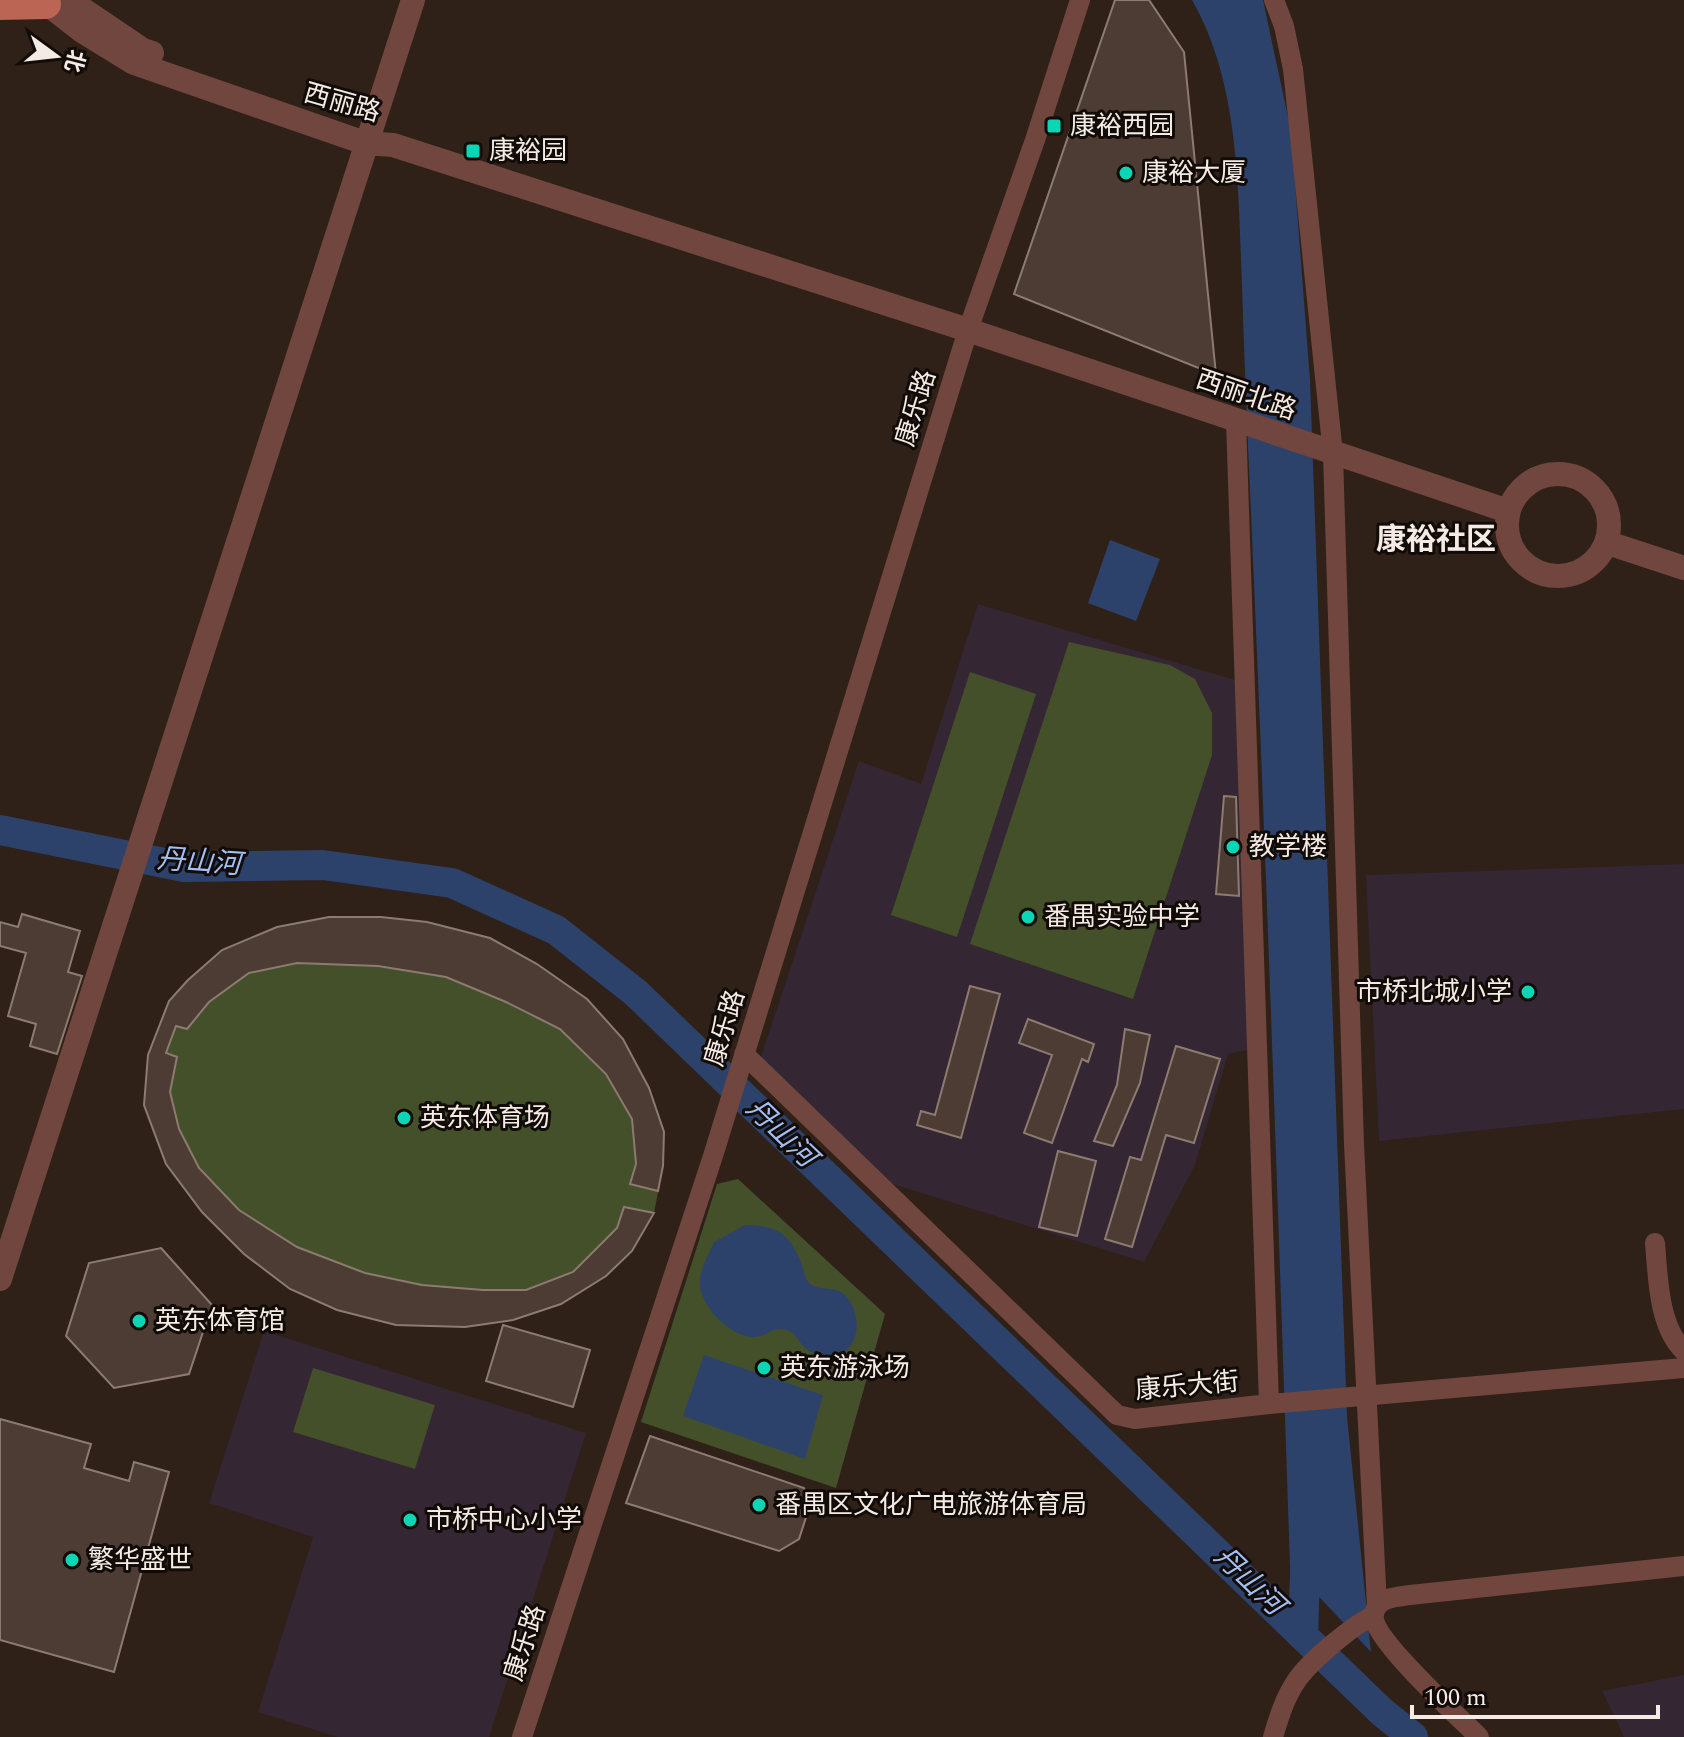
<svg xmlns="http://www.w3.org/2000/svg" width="1684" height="1737" viewBox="0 0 1684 1737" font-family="Spectral,'Noto Sans SC',serif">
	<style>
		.education { fill: #342633 }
		.green { fill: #44502a }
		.water { fill: #2d426b }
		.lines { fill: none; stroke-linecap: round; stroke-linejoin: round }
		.river { stroke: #2d426b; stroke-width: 30 }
		.building { fill: #4c3c33; stroke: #8d7b71; stroke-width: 2 }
		.minor { stroke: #71463e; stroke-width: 20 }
		.tertiary { stroke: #71463e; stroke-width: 24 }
		.primary { stroke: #bb6554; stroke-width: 30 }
		.poi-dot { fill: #0ad5b5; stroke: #120c08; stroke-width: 3 }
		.labels { text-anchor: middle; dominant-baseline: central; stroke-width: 6; stroke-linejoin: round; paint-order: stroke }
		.street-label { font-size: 26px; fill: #f5eae5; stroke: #120c08 }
		.poi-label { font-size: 26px; fill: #f5eae5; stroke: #120c08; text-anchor: start }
		.water-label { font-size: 28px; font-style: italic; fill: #a2bff5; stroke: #120c08 }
		.quarter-label { font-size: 30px; font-weight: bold; fill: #f5eae5; stroke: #120c08 }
	</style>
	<rect width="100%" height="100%" fill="#2f2018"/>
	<path class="education" d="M978 604 1242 682 1252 1049 1228 1054 1195 1165 1144 1262 883 1181 760 1060 859 761 921 784Z
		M1684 864V1109L1379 1141 1366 875Z
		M264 1331 586 1433 489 1737H338L258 1712 313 1537 209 1503Z
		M1684 1675V1737H1624L1602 1691Z"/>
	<path class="green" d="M1069 642 1170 665 1195 679 1212 713V755L1133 999 970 944Z
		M970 672 1036 694 957 937 891 915Z
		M329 917H381L427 922 490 938 537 964 587 999 623 1039 649 1088 664 1132 663 1166 654 1213 632 1251 606 1276 561 1304 513 1320 465 1327 396 1325 337 1310 290 1289 202 1212 166 1164 144 1105 148 1055 169 1001 188 980 222 950 277 927Z
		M738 1179 885 1314 836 1488 641 1422 717 1184Z
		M313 1368 435 1405 415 1469 293 1432Z"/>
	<path class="water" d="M1192 0H1263L1291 131 1310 380 1347 1417 1371 1652 1290 1566C1278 1208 1266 849 1250 491 1247 422 1244 354 1242 285 1238 191 1240 83 1192 0Z
		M1110 540 1160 559 1136 621 1088 603Z
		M745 1225C777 1226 788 1232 801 1262 803 1267 804 1275 807 1280 815 1292 830 1286 841 1292 854 1300 860 1322 855 1336 854 1343 846 1351 841 1356 830 1357 816 1356 806 1349 799 1343 797 1334 789 1331 774 1324 767 1337 754 1337 731 1337 700 1307 700 1283 699 1270 709 1254 714 1242Z
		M704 1355 823 1395 805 1459 683 1416Z"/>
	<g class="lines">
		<path class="river" d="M0 830 184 867 323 865 452 883 556 930 636 993 1382 1712 1413 1737
			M1303 1636 1306 1542"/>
	</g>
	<path class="building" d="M1115 0H1149L1184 52 1216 375 1014 294Z
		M1224 796 1236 797 1239 896 1216 894Z
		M22 914 80 931 68 972 82 976 57 1054 30 1046 36 1024 8 1016 26 953 0 946V922L18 927Z
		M329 917H381L427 922 490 938 537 964 587 999 623 1039 649 1088 664 1132 663 1166 658 1191 630 1184 636 1164 632 1119 606 1074 560 1029 506 1002 446 977 378 966 297 963 249 973 209 1002 187 1029 176 1026 166 1053 177 1057 170 1092 179 1129 199 1168 239 1210 297 1247 365 1273 422 1285 483 1290H526L573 1272 617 1228 624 1207 654 1213 632 1251 606 1276 561 1304 513 1320 465 1327 396 1325 337 1310 290 1289 244 1254 202 1212 166 1164 144 1105 148 1055 169 1001 188 980 222 950 277 927Z
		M970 986 1000 994 961 1138 917 1125 921 1111 935 1115Z
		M1028 1019 1094 1044 1088 1062 1082 1059 1052 1143 1024 1133 1052 1055 1019 1043Z
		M1125 1029 1150 1035 1140 1083 1113 1146 1094 1141 1117 1085Z
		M1176 1046 1220 1059 1194 1143 1166 1135 1132 1247 1105 1239 1130 1157 1141 1160Z
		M1058 1151 1096 1161 1077 1236 1039 1227Z
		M161 1248 212 1305 189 1374 114 1388 66 1336 89 1263Z
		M503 1325 590 1350 573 1407 486 1381Z
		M0 1419 91 1444 84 1468 129 1481 134 1462 169 1472 114 1672 0 1640Z
		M650 1436 804 1488 810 1505 799 1539 779 1551 626 1503Z"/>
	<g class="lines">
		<path class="minor" d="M1274 0 1284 26 1293 69 1333 454 1354 1144 1377 1606
			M1236 421 1269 1404
			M744 1054 1117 1415 1135 1419 1269 1404 1684 1368
			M1655 1243C1658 1276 1658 1326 1684 1351
			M522 1737 713 1156 968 330 1035 140 1080 0
			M1273 1737C1279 1717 1285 1697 1297 1680 1310 1661 1353 1625 1373 1616
			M1479 1737C1460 1718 1370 1637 1374 1614 1377 1597 1397 1597 1410 1595L1684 1566"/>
		<path class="tertiary" d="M42 0 82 31 134 63 365 143 393 145 968 330 1508 511
			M69 0 143 50 152 53
			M1507 525a51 51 0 1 1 102 0a51 51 0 1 1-102 0Z
			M1608 543 1684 568
			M0 1279 413 0"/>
		<path class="primary" d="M0 5 46 4"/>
	</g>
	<g class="poi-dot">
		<rect x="1046" y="118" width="16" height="16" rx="4"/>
		<rect x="465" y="143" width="16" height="16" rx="4"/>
		<circle cx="1126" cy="173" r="8"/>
		<circle cx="1233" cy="847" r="8"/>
		<circle cx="1028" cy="917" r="8"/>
		<circle cx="1528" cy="992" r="8"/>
		<circle cx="404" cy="1118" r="8"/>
		<circle cx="139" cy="1321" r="8"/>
		<circle cx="764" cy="1368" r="8"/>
		<circle cx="759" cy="1505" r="8"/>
		<circle cx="410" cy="1520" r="8"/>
		<circle cx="72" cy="1560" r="8"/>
	</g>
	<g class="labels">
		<g class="street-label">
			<text transform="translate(342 103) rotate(16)">西丽路</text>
			<text transform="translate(1246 395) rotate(19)">西丽北路</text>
			<text transform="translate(916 408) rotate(-73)">康乐路</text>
			<text transform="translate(725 1028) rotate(-73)">康乐路</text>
			<text transform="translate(1187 1386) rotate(-5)">康乐大街</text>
			<text transform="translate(525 1643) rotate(-72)">康乐路</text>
		</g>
		<g class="poi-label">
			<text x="1070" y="126">康裕西园</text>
			<text x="489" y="151">康裕园</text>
			<text x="1142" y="173">康裕大厦</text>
			<text x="1249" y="847">教学楼</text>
			<text x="1044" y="917">番禺实验中学</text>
			<text x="1512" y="992" text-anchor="end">市桥北城小学</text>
			<text x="420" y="1118">英东体育场</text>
			<text x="155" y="1321">英东体育馆</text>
			<text x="780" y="1368">英东游泳场</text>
			<text x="775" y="1505">番禺区文化广电旅游体育局</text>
			<text x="426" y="1520">市桥中心小学</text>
			<text x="88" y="1560">繁华盛世</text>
		</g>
		<g class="water-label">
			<text transform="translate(199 862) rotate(4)">丹山河</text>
			<text transform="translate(781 1133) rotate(44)">丹山河</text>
			<text transform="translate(1249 1581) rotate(44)">丹山河</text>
		</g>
		<g class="quarter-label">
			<text x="1436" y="540">康裕社区</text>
		</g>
	</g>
	<g transform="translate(56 56) rotate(105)" stroke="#120c08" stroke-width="6" paint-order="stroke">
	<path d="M0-6L14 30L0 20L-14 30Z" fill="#f5eae5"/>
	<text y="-12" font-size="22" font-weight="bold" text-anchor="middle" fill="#f5eae5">北</text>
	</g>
	<path d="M1412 1705v12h246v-12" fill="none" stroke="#f5eae5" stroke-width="4"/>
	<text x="1424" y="1705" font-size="24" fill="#f5eae5" stroke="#120c08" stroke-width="6" paint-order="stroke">100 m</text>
</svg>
